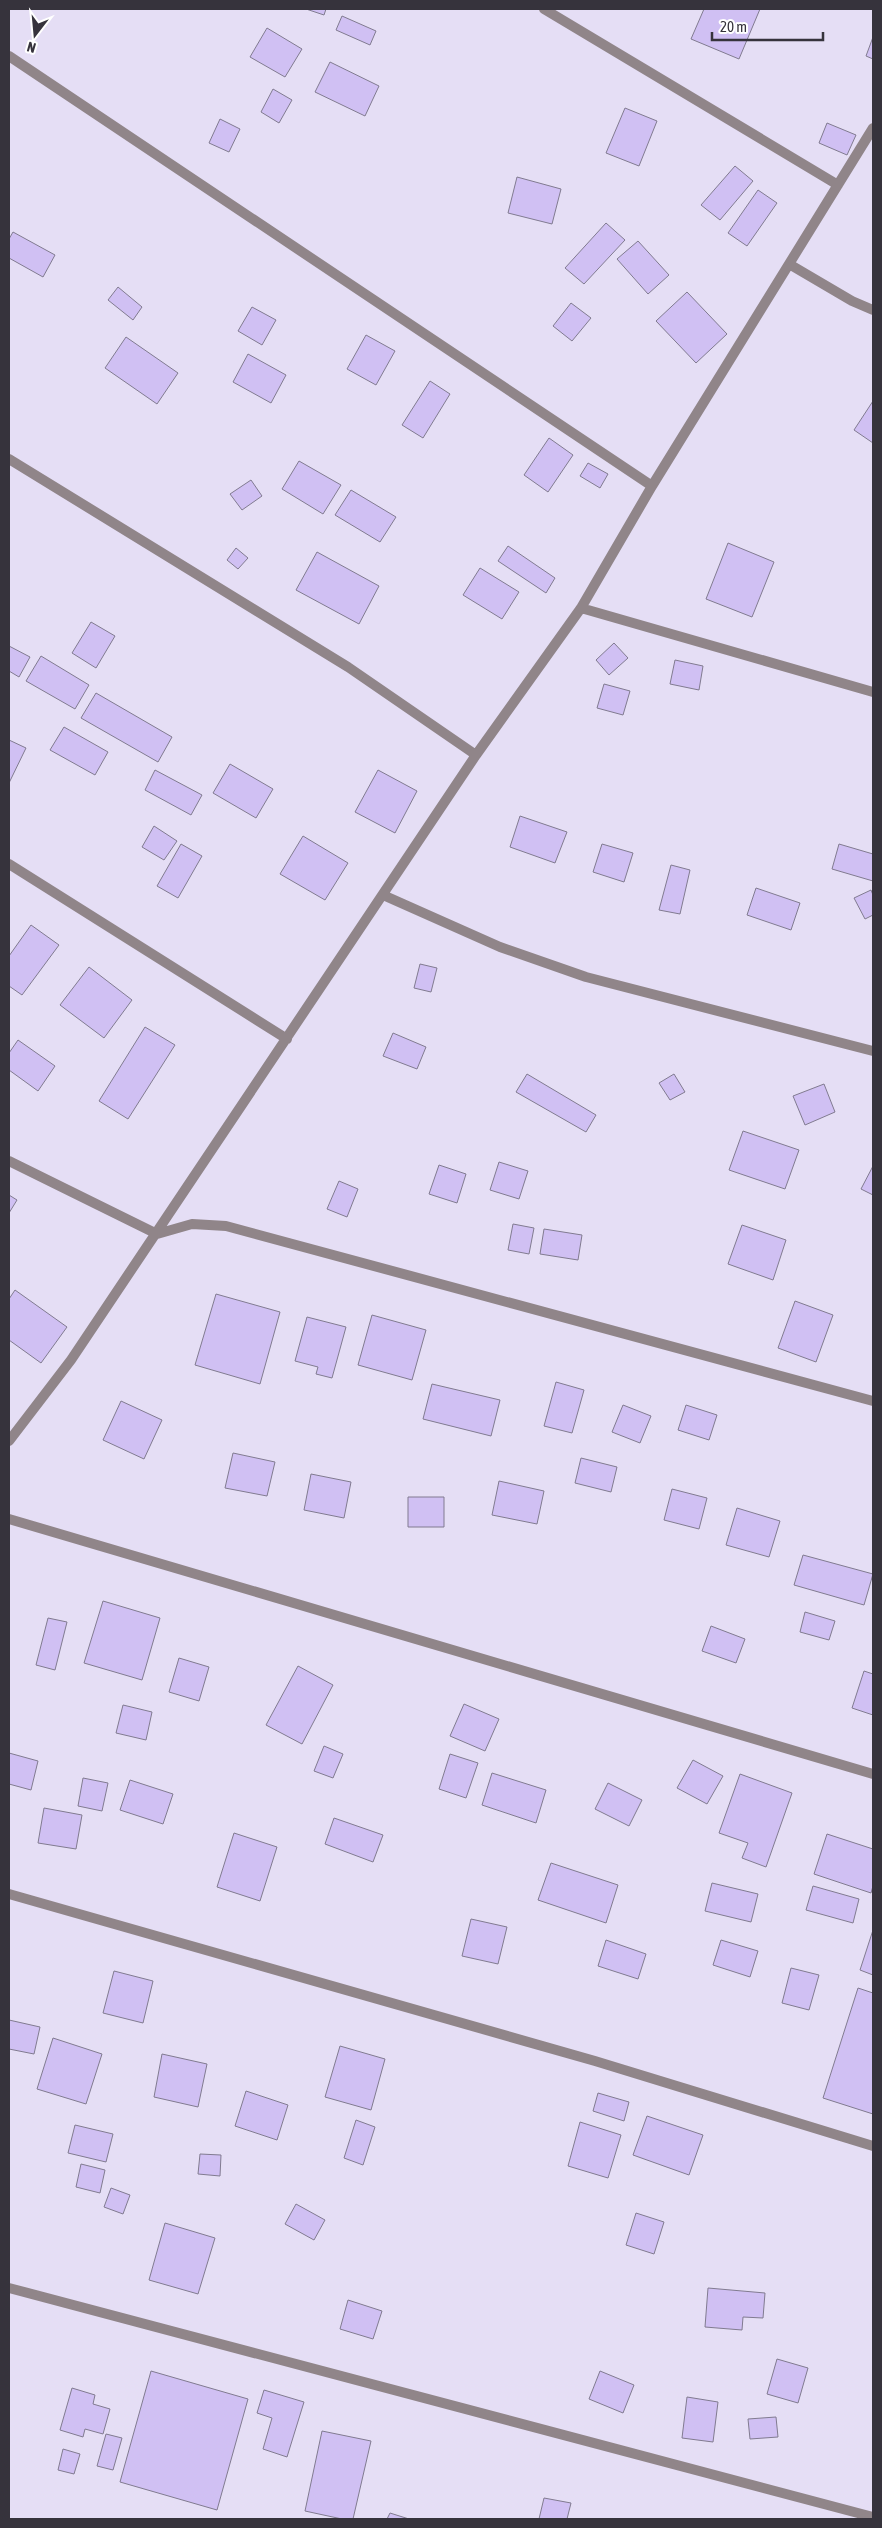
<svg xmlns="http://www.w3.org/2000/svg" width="882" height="2528" viewBox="0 0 882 2528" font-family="'Asap Condensed',sans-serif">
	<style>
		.building { fill: #d0c0f3; stroke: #817b90 }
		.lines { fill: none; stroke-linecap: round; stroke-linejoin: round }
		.minor { stroke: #908589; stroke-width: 10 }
	</style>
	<rect width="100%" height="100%" fill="#e5def5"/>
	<path class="building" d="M306 9H326L324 15Z
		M704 9H760L739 59 691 39Z
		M342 16 376 31 370 45 336 30Z
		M267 28 302 49 285 77 250 57Z
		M873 37V59L866 56Z
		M330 62 379 86 365 116 315 92Z
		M273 89 292 100 279 123 261 112Z
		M625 108 657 121 639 166 606 153Z
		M220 119 240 129 229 152 209 143Z
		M827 123 856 135 847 155 819 143Z
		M735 166 753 181 720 220 701 205Z
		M517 177 561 189 552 224 508 213Z
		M758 190 777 203 747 246 728 233Z
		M606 223 625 240 584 284 565 268Z
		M13 232 55 255 43 277 9 258V239Z
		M638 241 669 275 648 294 617 259Z
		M118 287 142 307 133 320 108 300Z
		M687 292 727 334 696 363 656 321Z
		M571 303 591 318 572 341 553 326Z
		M252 307 276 320 262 345 238 331Z
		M366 335 395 351 376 385 347 369Z
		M126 337 178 373 157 404 105 368Z
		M248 354 286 375 271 403 233 382Z
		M430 381 450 394 423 438 402 425Z
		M873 401V443L854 430Z
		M549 438 573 455 548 492 524 475Z
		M299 461 341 485 323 514 282 489Z
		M588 463 608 474 600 488 580 476Z
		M251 480 262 496 242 510 230 494Z
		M351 490 396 517 380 542 335 515Z
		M728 543 774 562 752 617 706 599Z
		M508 546 555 578 546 593 498 561Z
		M236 548 248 558 238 569 227 560Z
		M317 552 379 586 359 624 296 590Z
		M480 568 519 592 502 619 463 595Z
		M91 622 115 636 96 668 72 653Z
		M614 643 628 658 609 675 596 660Z
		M9 646 30 657 19 677 9 671Z
		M41 656 89 685 75 709 26 681Z
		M675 660 703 666 699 690 670 684Z
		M604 684 630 691 623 715 597 708Z
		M96 693 172 737 158 762 81 718Z
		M64 727 108 752 95 775 50 750Z
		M9 740 26 748 9 783Z
		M230 764 273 789 256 818 213 793Z
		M155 770 202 795 191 815 145 790Z
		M378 770 417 791 395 833 355 812Z
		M520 816 567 832 555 863 510 847Z
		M154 826 177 841 164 860 142 847Z
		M303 836 348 863 325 900 280 874Z
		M181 844 202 856 178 898 157 886Z
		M602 844 633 853 624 882 593 872Z
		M839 844 873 854V881L832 869Z
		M671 865 690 870 680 914 659 910Z
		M756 888 800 903 791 930 747 915Z
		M871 890 873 895V915L865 919 854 898Z
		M31 925 59 945 22 995 9 986V956Z
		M420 964 437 968 431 992 414 988Z
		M89 967 132 1000 104 1038 60 1005Z
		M145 1027 175 1045 128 1119 99 1101Z
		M393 1033 426 1047 417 1069 383 1056Z
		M18 1040 55 1066 38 1091 9 1070V1053Z
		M527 1074 596 1115 586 1132 516 1092Z
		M674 1074 685 1092 670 1100 659 1083Z
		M824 1084 835 1112 805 1125 793 1096Z
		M743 1131 799 1150 785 1189 729 1170Z
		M499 1162 528 1171 519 1199 490 1190Z
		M439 1165 466 1174 457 1203 429 1194Z
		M873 1166V1195L861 1189Z
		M339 1181 358 1189 347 1217 327 1209Z
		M9 1195 17 1200 9 1213Z
		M513 1224 534 1228 529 1254 508 1250Z
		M742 1225 786 1240 773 1280 728 1264Z
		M544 1229 582 1235 578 1260 540 1254Z
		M15 1290 67 1327 41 1363 9 1340V1299Z
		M216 1294 280 1312 260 1384 195 1365Z
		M795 1301 833 1315 816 1362 778 1348Z
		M372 1315 426 1330 412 1380 358 1365Z
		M307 1317 346 1327 332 1378 316 1374 318 1367 295 1361Z
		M556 1382 584 1390 572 1433 544 1426Z
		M432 1384 500 1400 491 1436 423 1419Z
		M121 1401 162 1420 144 1459 103 1440Z
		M623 1405 651 1416 640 1443 612 1432Z
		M686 1405 717 1415 709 1440 678 1430Z
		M233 1453 275 1462 267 1496 225 1488Z
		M581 1458 617 1467 611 1492 575 1483Z
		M311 1474 351 1482 344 1518 304 1510Z
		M499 1481 544 1491 537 1524 492 1515Z
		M672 1489 707 1498 699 1529 664 1520Z
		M408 1497H444V1527H408Z
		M737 1508 780 1521 769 1557 726 1545Z
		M803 1555 873 1574 864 1605 794 1585Z
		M103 1601 160 1618 142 1680 84 1663Z
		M805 1612 835 1621 829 1640 800 1632Z
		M48 1618 67 1622 55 1670 36 1665Z
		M711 1626 745 1639 736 1663 702 1651Z
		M179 1658 209 1667 199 1701 169 1692Z
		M298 1666 333 1685 302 1744 266 1725Z
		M864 1671 873 1674V1715L852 1708Z
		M464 1704 499 1719 485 1751 450 1736Z
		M123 1705 152 1712 146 1740 116 1733Z
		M324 1746 343 1754 333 1778 314 1771Z
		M9 1753 38 1761 31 1790 9 1784Z
		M450 1754 478 1763 466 1798 439 1789Z
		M693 1760 723 1776 707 1804 677 1788Z
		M492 1773 546 1790 536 1823 482 1805Z
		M740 1774 792 1793 766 1867 742 1858 748 1843 719 1833Z
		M83 1778 108 1783 102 1811 78 1806Z
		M130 1780 173 1794 163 1824 120 1810Z
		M608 1783 642 1800 629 1826 595 1809Z
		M44 1808 82 1815 76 1849 38 1843Z
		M334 1818 383 1835 373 1862 325 1844Z
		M234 1833 277 1847 260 1901 217 1887Z
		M827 1834 873 1849V1886L871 1893 814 1874Z
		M551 1863 618 1885 606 1923 538 1900Z
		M712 1883 758 1894 751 1922 705 1911Z
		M813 1886 859 1899 853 1923 806 1910Z
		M471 1919 507 1927 498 1964 462 1956Z
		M873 1930V1975L860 1970Z
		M606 1940 646 1954 638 1979 598 1966Z
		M721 1940 758 1951 750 1977 713 1965Z
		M791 1968 819 1975 809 2010 782 2003Z
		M114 1971 153 1981 143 2023 103 2013Z
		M858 1988 873 1993V2114L823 2098Z
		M9 2020 40 2027 34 2054 9 2049Z
		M53 2038 102 2054 86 2104 37 2089Z
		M340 2046 385 2059 371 2110 325 2097Z
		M162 2054 207 2064 198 2107 154 2097Z
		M246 2091 288 2105 277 2140 235 2126Z
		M598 2093 629 2102 624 2121 593 2111Z
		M647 2116 703 2135 689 2175 633 2155Z
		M356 2120 375 2127 363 2165 344 2158Z
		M580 2122 621 2135 608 2178 568 2166Z
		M75 2125 113 2134 106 2162 68 2153Z
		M200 2154 221 2155 220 2176 198 2174Z
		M81 2164 105 2170 100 2193 76 2187Z
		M111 2188 130 2195 123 2214 104 2207Z
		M296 2204 325 2220 314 2240 285 2224Z
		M636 2213 664 2222 654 2254 626 2245Z
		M165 2223 215 2238 198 2294 149 2280Z
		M708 2288 765 2293 763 2318 743 2317 742 2330 705 2327Z
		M348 2300 382 2311 373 2339 340 2329Z
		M777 2359 808 2368 798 2403 767 2394Z
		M151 2371 248 2399 217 2510 120 2482Z
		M600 2371 634 2385 623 2413 589 2399Z
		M72 2388 95 2395 93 2404 110 2409 103 2434 85 2429 83 2437 60 2430Z
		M264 2390 304 2402 287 2457 263 2449 272 2418 257 2413Z
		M687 2397 718 2402 713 2442 682 2438Z
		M776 2417 778 2437 750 2439 748 2419Z
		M322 2431 371 2441 353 2519H342L305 2511Z
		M106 2434 122 2438 113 2470 97 2466Z
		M63 2449 80 2454 74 2474 58 2470Z
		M544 2498 571 2503 567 2519H539Z
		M390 2513 409 2519H387Z"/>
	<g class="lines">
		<path class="minor" d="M544 9 838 185
			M9 56 652 486
			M789 264 852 301 873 310
			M9 459 348 667 476 755
			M581 608 873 692
			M9 864 287 1039
			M383 895 500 947 586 977 873 1051
			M9 1161 157 1234 192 1224 226 1226 873 1401
			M9 1441 71 1360 476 755 581 608 652 486 873 128
			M9 1519 873 1774
			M9 1894 595 2061 873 2146
			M9 2288 873 2517"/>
	</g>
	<rect width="882" height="2528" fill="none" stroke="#36333c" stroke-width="20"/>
	<g transform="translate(35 35) rotate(196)" stroke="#ffffff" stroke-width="4" paint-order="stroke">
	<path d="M0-4L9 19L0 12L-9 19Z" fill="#36333c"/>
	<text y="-8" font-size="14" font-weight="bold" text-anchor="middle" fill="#36333c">N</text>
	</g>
	<path d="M712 32v8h111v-8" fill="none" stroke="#36333c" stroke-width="2.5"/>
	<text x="720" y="32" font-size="15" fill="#36333c" stroke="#ffffff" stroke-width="4" paint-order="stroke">20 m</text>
</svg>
